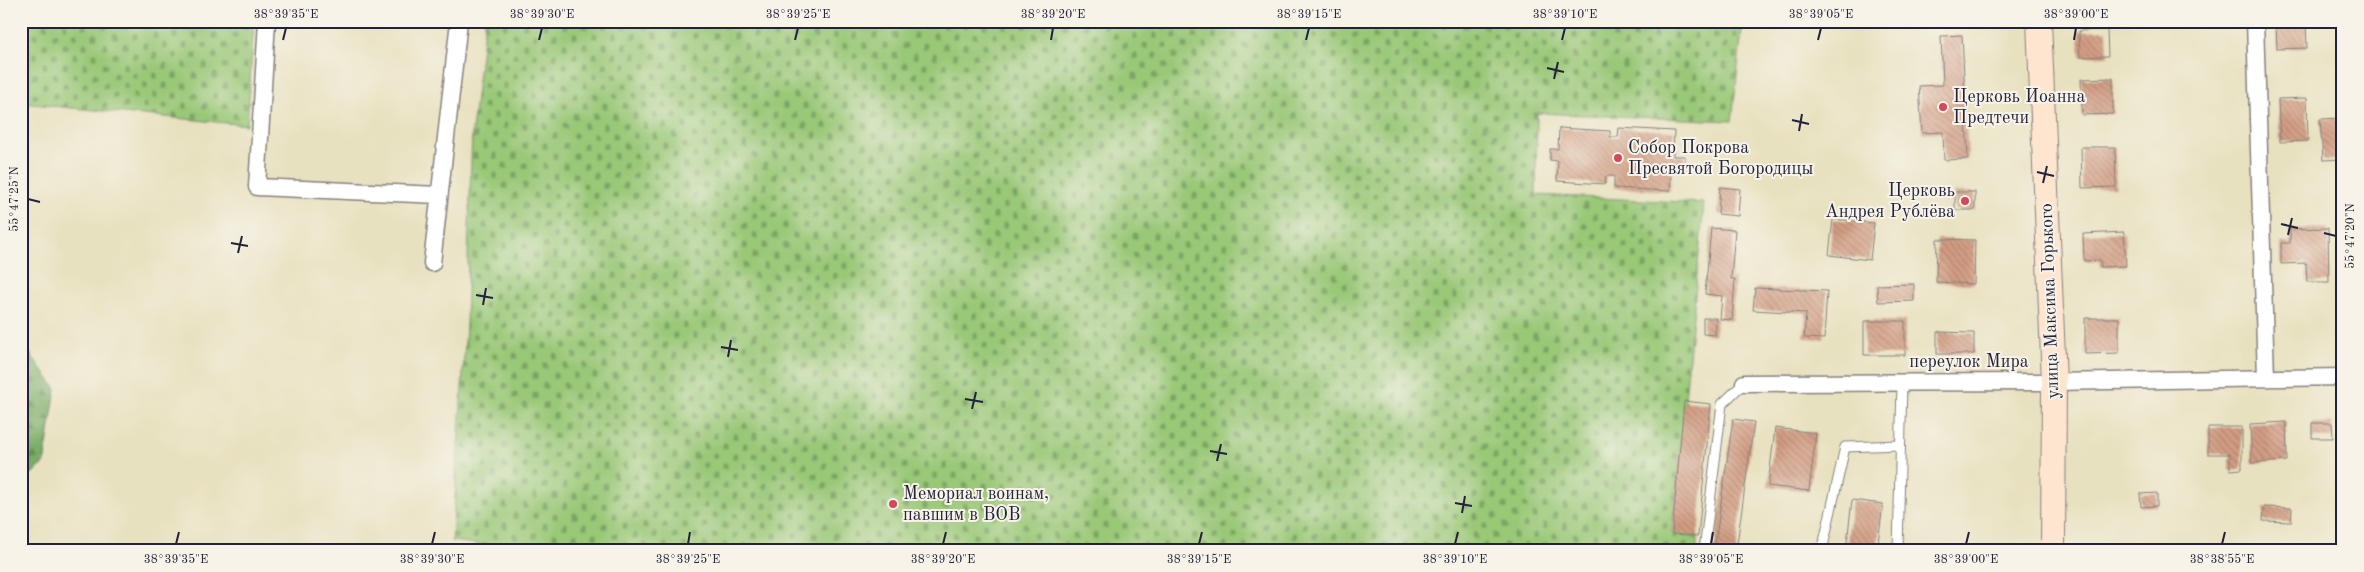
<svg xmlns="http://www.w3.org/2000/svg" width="2364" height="572" viewBox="0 0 2364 572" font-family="'Old Standard TT',serif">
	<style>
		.forest { fill: url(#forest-firs); stroke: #4e6752 }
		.cemetery { fill: url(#cemetery-stones); stroke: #5e7559 }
		.building { fill: url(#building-back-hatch) }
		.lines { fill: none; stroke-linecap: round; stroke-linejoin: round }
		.lane-casing { stroke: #85827e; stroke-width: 11 }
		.street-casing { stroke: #85827e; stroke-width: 19 }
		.secondary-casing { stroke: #85827e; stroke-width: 26 }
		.lane { stroke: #fff; stroke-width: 9 }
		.street { stroke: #fff; stroke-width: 16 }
		.secondary { stroke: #fde5d0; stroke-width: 24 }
		.ticks { fill: none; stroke: #22223b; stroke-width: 2 }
		.poi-dot { fill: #d1495b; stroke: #f7f3e8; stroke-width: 2 }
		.labels { text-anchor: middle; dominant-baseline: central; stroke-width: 4; stroke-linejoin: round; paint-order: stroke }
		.poi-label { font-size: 18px; fill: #22223b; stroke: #f7f3e8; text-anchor: start }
		.street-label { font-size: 18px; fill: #22223b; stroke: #f7f3e8 }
		.neatline { fill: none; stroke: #22223b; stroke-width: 2 }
		.ticks-label { font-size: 12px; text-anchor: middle; fill: #22223b }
	</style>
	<defs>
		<pattern id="forest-firs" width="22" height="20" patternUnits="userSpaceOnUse" patternTransform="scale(1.25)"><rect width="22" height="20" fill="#7aac68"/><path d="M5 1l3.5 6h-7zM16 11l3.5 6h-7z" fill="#648c57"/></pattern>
		<pattern id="cemetery-stones" width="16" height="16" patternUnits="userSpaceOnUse" patternTransform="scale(1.25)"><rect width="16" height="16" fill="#99c877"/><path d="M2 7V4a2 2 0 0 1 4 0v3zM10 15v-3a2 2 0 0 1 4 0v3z" fill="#7ca263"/></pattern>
		<pattern id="building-back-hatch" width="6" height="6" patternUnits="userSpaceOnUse" patternTransform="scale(1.25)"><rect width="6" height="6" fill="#d39d83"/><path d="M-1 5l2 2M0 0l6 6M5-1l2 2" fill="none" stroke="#ab806c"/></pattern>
	</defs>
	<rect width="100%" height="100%" fill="#f7f3e8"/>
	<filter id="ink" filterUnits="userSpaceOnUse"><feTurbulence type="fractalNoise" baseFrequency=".02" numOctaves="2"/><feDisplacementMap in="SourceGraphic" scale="10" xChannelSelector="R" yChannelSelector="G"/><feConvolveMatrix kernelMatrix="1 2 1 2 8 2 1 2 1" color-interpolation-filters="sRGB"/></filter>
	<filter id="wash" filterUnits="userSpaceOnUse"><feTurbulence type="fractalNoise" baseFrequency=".0096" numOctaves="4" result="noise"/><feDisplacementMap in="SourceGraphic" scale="20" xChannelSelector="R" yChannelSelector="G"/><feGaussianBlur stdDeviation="1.12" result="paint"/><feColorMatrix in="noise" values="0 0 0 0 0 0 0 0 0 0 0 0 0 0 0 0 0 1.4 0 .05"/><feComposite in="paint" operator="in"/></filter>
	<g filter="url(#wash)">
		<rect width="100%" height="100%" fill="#e8e1c0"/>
		<path class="forest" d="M21 341 56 389 44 464 21 482Z"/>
		<path class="cemetery" d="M21 21H254L247 125 21 103Z
			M485 21H1743L1732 121 1537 113 1536 195 1704 203 1672 533 1698 536 1696 551H532L452 541 466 326 472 131Z"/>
		<g id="blocks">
			<path class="building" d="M2306 23 2307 48 2277 49 2276 24Z
				M2107 30 2108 56 2080 57 2079 31Z
				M1962 35 1968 159 1944 160 1943 132 1922 133 1919 86 1943 85 1941 36Z
				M2113 78V114L2082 115 2081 79Z
				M2307 98 2308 141 2280 142 2278 99Z
				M2343 118V159L2323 160 2320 119Z
				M1559 128 1610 131V137H1618L1619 128 1674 131 1673 156H1685V171L1671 170 1670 191 1614 188V176H1606L1605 184 1557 181 1558 161 1550 160V149H1558Z
				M2081 147H2115L2116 187 2082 188Z
				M1720 187 1740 189 1738 216 1718 214Z
				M1955 192H1975V210H1955Z
				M1833 219 1874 223 1870 260 1829 255Z
				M1711 228 1735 230 1731 279H1735L1732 320 1720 319 1722 296 1705 294Z
				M2328 228 2329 282H2307L2306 263 2281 264V243H2290V229Z
				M2124 232 2126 266 2101 267 2100 260 2084 261 2083 234Z
				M1937 239 1975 240 1974 284 1936 282Z
				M1914 284V301L1878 302 1877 285Z
				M1755 288 1827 291 1824 339 1804 338 1806 313 1753 310Z
				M1703 318H1716L1715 335 1703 334Z
				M2085 318H2119V353L2085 354Z
				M1864 321H1905V355H1864Z
				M1937 332 1974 333V354H1937Z
				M1684 401 1711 404 1698 536 1672 534Z
				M1733 419 1754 422 1736 551H1714Z
				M2286 422 2287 461 2252 463 2250 424Z
				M2312 423H2332L2333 438H2312Z
				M2208 427H2242V469L2230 470V454H2208Z
				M1775 428 1816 433 1809 491 1768 486Z
				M2157 493V506L2141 507 2140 494Z
				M1852 500 1883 504 1877 551H1846Z
				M2264 507 2292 508 2291 522 2263 521Z"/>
		</g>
	</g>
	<g filter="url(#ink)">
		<use href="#blocks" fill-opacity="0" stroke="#85827e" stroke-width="1"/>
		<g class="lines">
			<g class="lane-casing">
				<path id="lane" d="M1704 551 1722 404 1744 383
					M1822 551 1845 447 1900 445
					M1898 551 1902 382"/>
			</g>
			<g class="street-casing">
				<path id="street" d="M267 21 257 187 439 195
					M2255 21 2266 378
					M432 263 459 21
					M1744 383 2054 382 2343 377"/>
			</g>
			<g class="secondary-casing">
				<path id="secondary" d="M2039 21 2054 382 2053 551"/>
			</g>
			<use href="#lane" class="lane"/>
			<use href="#street" class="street"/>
			<use href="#secondary" class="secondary"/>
		</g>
	</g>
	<path class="ticks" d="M283 40 286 28M539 40 542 28M795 40 798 28M1051 40 1053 28M1306 40 1309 28M1562 40 1565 28M1818 40 1821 28M2074 40 2076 28M1547 68 1564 72M1554 79 1558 62M1792 120 1809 124M1799 131 1802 114M2037 172 2054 176M2043 183 2047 166M28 199 40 202M2281 224 2298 228M2324 233 2336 236M2288 235 2292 218M231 243 248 246M238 253 242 236M476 295 493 298M483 305 486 288M721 347 738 350M728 357 731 340M965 399 983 402M972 409 976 392M1210 451 1227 454M1217 461 1221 444M1455 503 1472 506M1462 513 1465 496M176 544 179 532M432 544 435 532M688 544 690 532M943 544 946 532M1199 544 1202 532M1455 544 1458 532M1711 544 1713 532M1966 544 1969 532M2222 544 2225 532"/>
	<g class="poi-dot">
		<circle cx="1943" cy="107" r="5"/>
		<circle cx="1618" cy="158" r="5"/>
		<circle cx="1965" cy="201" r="5"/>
		<circle cx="893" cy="504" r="5"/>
	</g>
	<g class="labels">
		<g class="poi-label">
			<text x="1953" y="97">Церковь Иоанна<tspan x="1953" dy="21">Предтечи</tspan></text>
			<text x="1628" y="148">Собор Покрова<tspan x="1628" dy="21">Пресвятой Богородицы</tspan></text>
			<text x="1955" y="191" text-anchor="end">Церковь<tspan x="1955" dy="21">Андрея Рублёва</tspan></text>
			<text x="903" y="494">Мемориал воинам,<tspan x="903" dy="21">павшим в ВОВ</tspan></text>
		</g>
		<g class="street-label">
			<text transform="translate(2050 301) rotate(-92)">улица Максима Горького</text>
			<text x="1969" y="362">переулок Мира</text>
		</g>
	</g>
	<rect width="2364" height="572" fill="none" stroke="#f7f3e8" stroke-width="55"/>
	<rect x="28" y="28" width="2308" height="516" class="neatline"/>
	<g class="ticks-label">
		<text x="286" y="18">38°39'35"E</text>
		<text x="542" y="18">38°39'30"E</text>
		<text x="798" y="18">38°39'25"E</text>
		<text x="1053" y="18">38°39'20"E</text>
		<text x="1309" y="18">38°39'15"E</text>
		<text x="1565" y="18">38°39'10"E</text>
		<text x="1821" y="18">38°39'05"E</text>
		<text x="2076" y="18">38°39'00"E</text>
		<text transform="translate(14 199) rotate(-90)" y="4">55°47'25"N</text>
		<text transform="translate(2350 236) rotate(-90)" y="4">55°47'20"N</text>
		<text x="176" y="563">38°39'35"E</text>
		<text x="432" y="563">38°39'30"E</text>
		<text x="688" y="563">38°39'25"E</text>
		<text x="943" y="563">38°39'20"E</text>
		<text x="1199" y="563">38°39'15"E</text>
		<text x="1455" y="563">38°39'10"E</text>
		<text x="1711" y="563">38°39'05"E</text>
		<text x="1966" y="563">38°39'00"E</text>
		<text x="2222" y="563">38°38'55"E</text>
	</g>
</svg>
